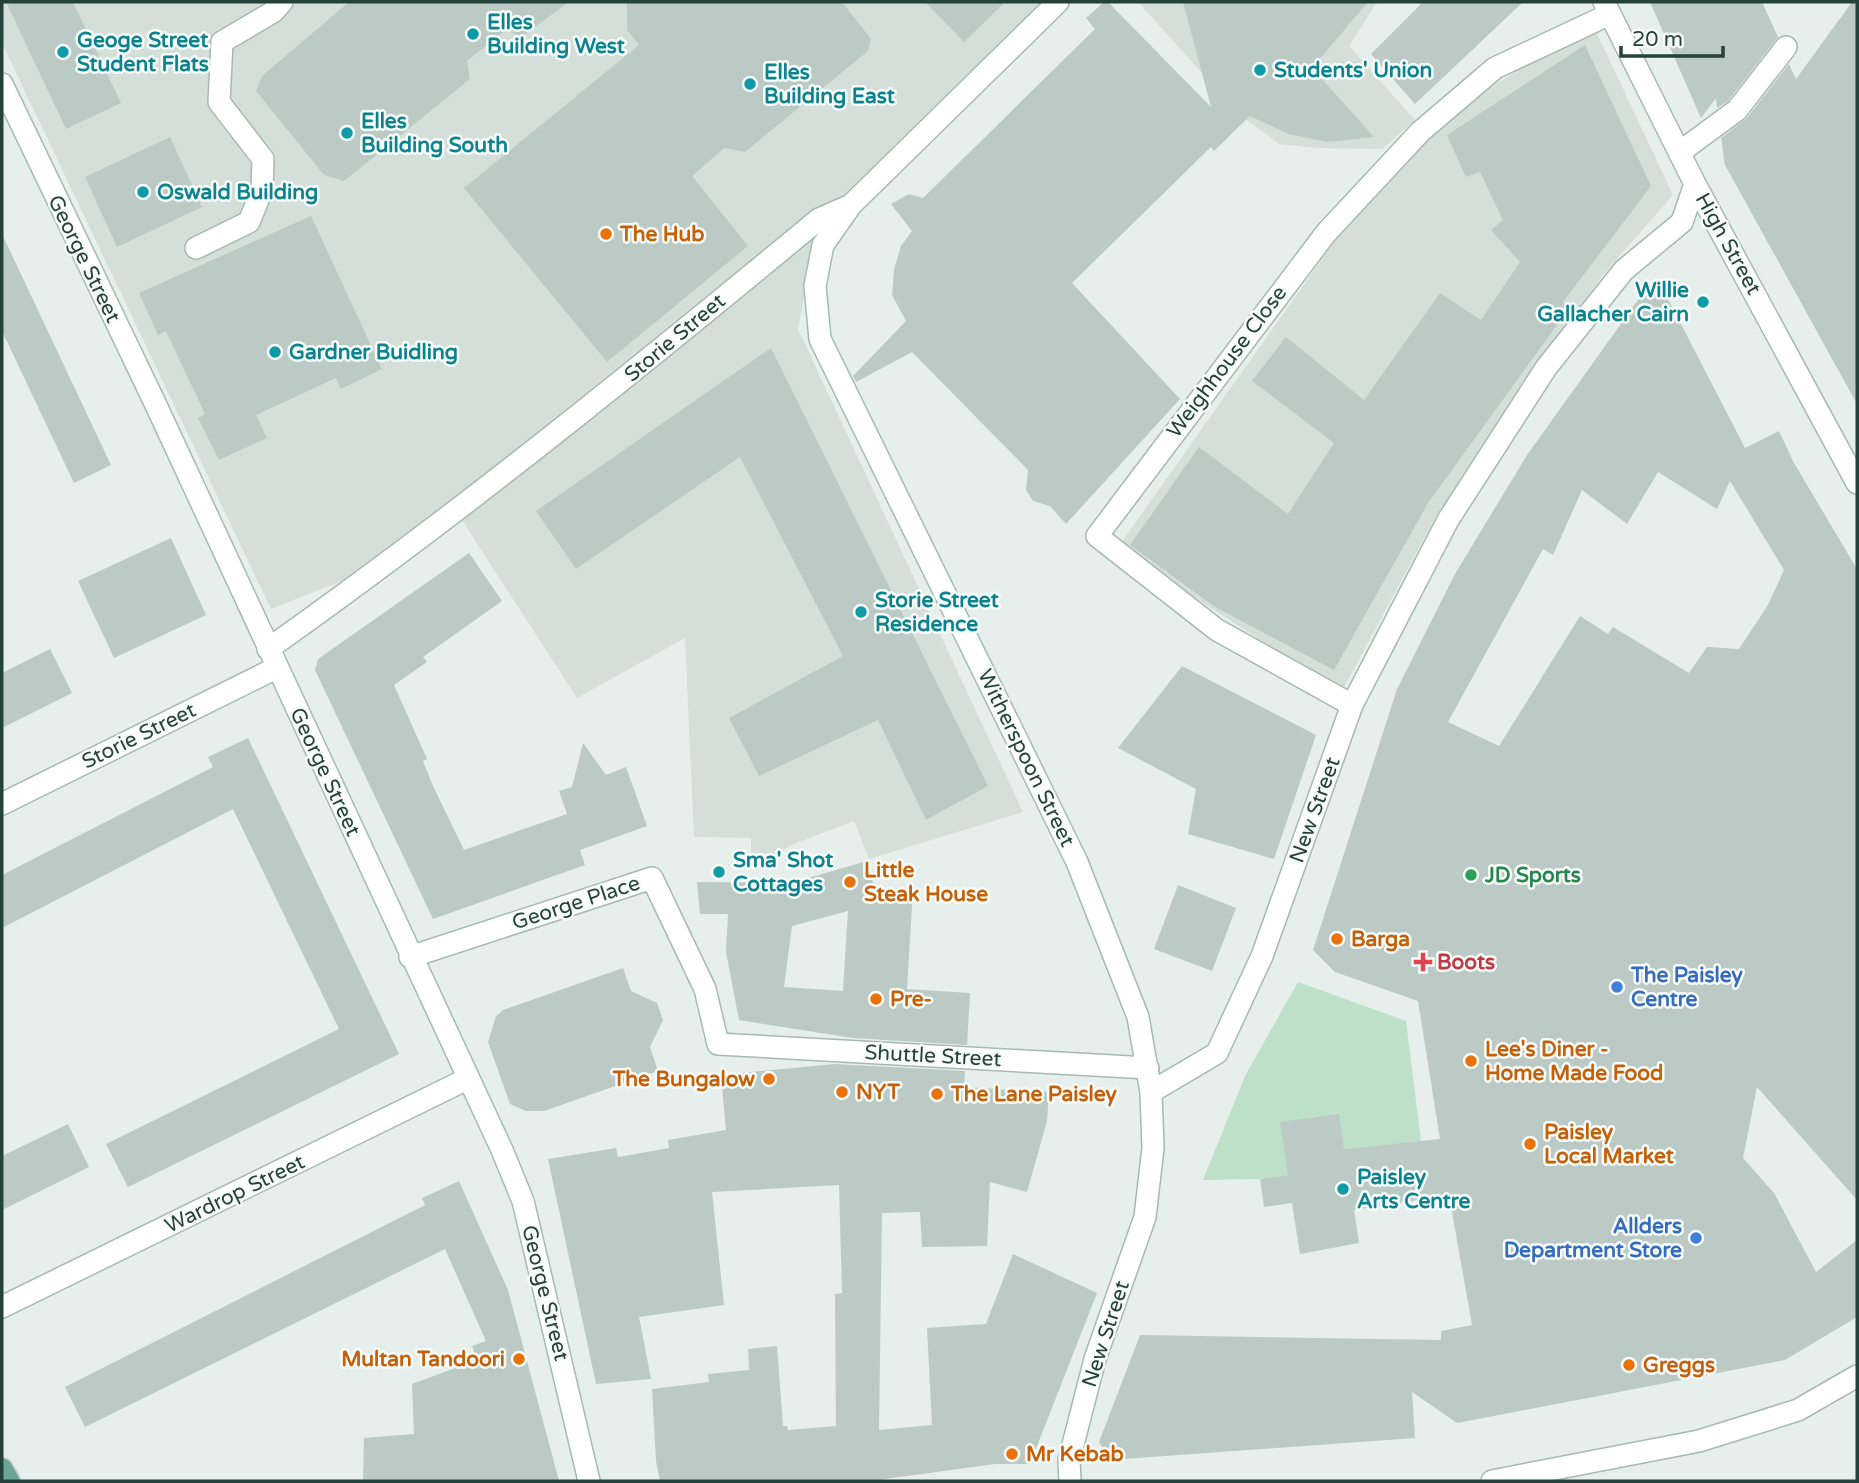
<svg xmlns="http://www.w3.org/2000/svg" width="1859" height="1483" viewBox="0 0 1859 1483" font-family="'Varela Round',sans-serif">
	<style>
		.built { fill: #d4dfda }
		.green { fill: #bfe0c8 }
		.building { fill: #bbcac4; fill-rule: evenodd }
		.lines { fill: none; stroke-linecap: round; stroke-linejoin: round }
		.street-casing { stroke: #a8b8b2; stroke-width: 24 }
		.secondary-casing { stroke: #a4bbb3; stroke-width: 24 }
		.primary-casing { stroke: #c2cac8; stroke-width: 24 }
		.street { stroke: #fff; stroke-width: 21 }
		.secondary { stroke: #fff; stroke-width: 21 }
		.primary { stroke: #6aa596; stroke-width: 21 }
		.culture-dot { fill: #0f9aa8; stroke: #f7fbf9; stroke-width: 2.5 }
		.food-dot { fill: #e8710a; stroke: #f7fbf9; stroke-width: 2.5 }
		.leisure-dot { fill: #2e9e5b; stroke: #f7fbf9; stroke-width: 2.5 }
		.health-dot { fill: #e0444e; stroke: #f7fbf9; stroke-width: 2.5 }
		.shop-dot { fill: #3f7fe0; stroke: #f7fbf9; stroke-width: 2.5 }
		.labels { text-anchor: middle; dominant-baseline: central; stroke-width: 5; stroke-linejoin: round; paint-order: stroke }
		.culture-label { font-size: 21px; font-weight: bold; fill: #0d838f; stroke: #f7fbf9; text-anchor: start }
		.food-label { font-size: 21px; font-weight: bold; fill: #c56008; stroke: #f7fbf9; text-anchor: start }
		.street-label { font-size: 21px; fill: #24423a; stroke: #f7fbf9 }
		.leisure-label { font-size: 21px; font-weight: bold; fill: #27864d; stroke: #f7fbf9; text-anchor: start }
		.health-label { font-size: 21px; font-weight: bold; fill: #be3a42; stroke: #f7fbf9; text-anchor: start }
		.shop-label { font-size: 21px; font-weight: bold; fill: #366cbe; stroke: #f7fbf9; text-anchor: start }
	</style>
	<rect width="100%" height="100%" fill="#e6efeb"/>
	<path class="built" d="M2 2H1058L819 219 798 329 1023 812 869 859 854 821 791 845 776 854 751 853V838L694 837 685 638 577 698 456 511 344 580 271 609 2 43Z
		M1138 2H1377L1349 46 1415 120 1382 149 1316 148 1279 144 1240 115Z
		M1592 23 1673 195 1601 277 1435 518 1341 693 1118 547 1337 238 1451 113Z"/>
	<path class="green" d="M1298 982 1406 1021 1421 1141 1344 1149 1338 1114 1288 1175 1260 1179 1203 1180 1245 1076Z"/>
	<path class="building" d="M6 2H73L121 103 66 129Z
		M349 2H569L521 37 506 30 467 61 470 79 344 181 324 175 256 91 262 76Z
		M627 2H842L871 39 868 51 745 152 724 148 692 176 748 246 607 362 464 188 639 45 627 30Z
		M925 2H1005L964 42Z
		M1104 2H1108L1211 107 1183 2H1368L1312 68 1374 137 1327 142 1289 134 1250 116 1214 151 1211 147 1072 283 1180 399 1066 524 1050 506 1033 501 1026 490 1028 470 912 352 856 382 853 376 906 321 892 295 894 270 901 246 912 231 891 204 909 194 923 198 1095 29 1086 18Z
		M1423 2H1523L1415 104 1371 54Z
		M1650 2H1762L1778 37 1728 101 1717 108 1716 98 1701 118Z
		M1852 2H1857V404L1725 165 1721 138 1747 118 1789 64 1796 79Z
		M1585 45 1651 186 1563 302 1570 307 1428 503 1334 670 1215 607 1130 545 1199 447 1288 514 1334 443 1252 381 1286 337 1364 400 1440 293 1481 320 1520 262 1491 230 1503 220 1480 172 1466 177 1447 135Z
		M170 137 202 207 117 247 85 177Z
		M311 216 382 369 341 389 336 378 256 415 267 438 219 460 198 418 205 414 166 331 158 335 139 293Z
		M2 234 111 465 74 483 2 331Z
		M1654 290 1667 297 1745 448 1779 431 1794 463 1857 569V1200L1757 1087 1743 1158 1774 1193 1816 1272 1857 1240V1317L1785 1360 1457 1423 1412 1392 1415 1438 1110 1460 1099 1442 1140 1335 1441 1340V1331L1472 1325 1449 1195 1354 1210 1359 1243 1300 1254 1292 1203 1264 1207 1260 1179 1288 1175 1280 1122 1339 1114 1344 1149 1440 1139 1418 1001 1335 972 1313 950 1397 689 1455 574 1527 455 1643 293ZM1658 472 1717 509 1730 481 1784 570 1768 605 1739 649 1707 647 1689 673 1613 627 1608 634 1580 616 1499 746 1448 722 1543 549 1553 555 1582 490 1627 524Z
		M771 348 988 786 926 820 878 720 759 776 729 718 843 656 740 457 576 569 536 511Z
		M171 538 206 615 114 658 78 581Z
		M469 553 502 601 423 657 427 662 394 685 427 759 423 761 433 786 464 850 567 814 559 791 572 787 583 743 606 775 626 767 647 826 580 850 585 865 433 919 315 670 318 659Z
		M50 649 72 693 2 728V673Z
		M1182 666 1316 735 1274 859 1188 834 1196 789 1118 748Z
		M248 738 399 1054 128 1187 106 1144 339 1029 233 809 2 928V875L213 767 208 757Z
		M867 861 878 901 913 889 907 989 970 993 967 1045 853 1038 739 1020 726 952 728 914H700L697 882 791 883ZM848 911 843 991 784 987 792 926Z
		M1178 885 1236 908 1212 971 1154 949Z
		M623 968 631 991 657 1003 663 1020 650 1047 658 1071 544 1111H526L510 1104 488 1042 496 1016 503 1010Z
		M834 1064 965 1071 964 1087 1049 1092 1047 1121 1027 1192 990 1182 987 1246 922 1247 920 1212 882 1213 879 1430 932 1425 927 1328 986 1324 1013 1254 1097 1293 1030 1464H995L870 1481H660L656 1461 652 1389 709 1382 708 1374 749 1370 748 1349 777 1346 783 1426H787L788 1430 836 1426 835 1294 842 1293 839 1185 712 1192 724 1305 639 1317 651 1379 596 1384 548 1159 616 1148 618 1157 669 1148 668 1140 726 1130 721 1075Z
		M68 1124 89 1167 2 1210V1156Z
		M459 1181 508 1290 559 1481H363L364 1438 414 1434 412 1384 477 1360 472 1346 486 1341 445 1249 85 1427 65 1387 425 1205 422 1198Z"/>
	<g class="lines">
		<g class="street-casing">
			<path id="street" d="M1604 2 1695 184 1857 483
				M1680 152 1737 110 1786 47
				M196 248 249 222 262 190 263 159 219 102 222 42 273 12 282 2
				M268 649C459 514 639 368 819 219L851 205
				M1352 705 1217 630 1097 536 1326 233 1420 132 1495 68 1610 14
				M2 804 276 668
				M410 957 652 878 705 989 718 1044 1148 1068
				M1151 1092 1217 1053 1262 956 1352 705 1448 520 1546 368 1624 270 1682 222 1695 184
				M2 1307 467 1079
				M1492 1481 1699 1441 1798 1410 1857 1376"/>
		</g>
		<g class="secondary-casing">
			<path id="secondary" d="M1058 2 851 205 823 245 815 286 820 339 1077 862 1138 1017 1151 1092 1153 1148 1145 1217 1095 1359 1069 1460 1070 1481
				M2 84 155 403 502 1150 523 1201 589 1481"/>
		</g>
		<g class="primary-casing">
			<path id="primary" d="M2 1469 9 1481"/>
		</g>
		<use href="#street" class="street"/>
		<use href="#secondary" class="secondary"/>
		<use href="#primary" class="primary"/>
	</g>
	<g class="culture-dot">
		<circle cx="473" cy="34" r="7"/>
		<circle cx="63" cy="52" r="7"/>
		<circle cx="1260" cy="70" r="7"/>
		<circle cx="750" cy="84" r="7"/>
		<circle cx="347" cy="133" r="7"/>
		<circle cx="143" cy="192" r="7"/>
		<circle cx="1703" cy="302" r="7"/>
		<circle cx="275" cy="352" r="7"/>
		<circle cx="861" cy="612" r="7"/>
		<circle cx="719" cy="872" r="7"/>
		<circle cx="1343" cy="1189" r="7"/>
	</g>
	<g class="food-dot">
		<circle cx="606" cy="234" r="7"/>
		<circle cx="850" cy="882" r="7"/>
		<circle cx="1337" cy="939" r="7"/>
		<circle cx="876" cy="999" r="7"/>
		<circle cx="1471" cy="1061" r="7"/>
		<circle cx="769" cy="1079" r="7"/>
		<circle cx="842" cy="1092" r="7"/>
		<circle cx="937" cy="1094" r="7"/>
		<circle cx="1530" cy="1144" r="7"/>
		<circle cx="519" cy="1359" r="7"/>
		<circle cx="1629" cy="1365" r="7"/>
		<circle cx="1012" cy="1454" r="7"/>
	</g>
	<circle class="leisure-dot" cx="1471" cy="875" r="7"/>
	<path class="health-dot" d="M1419.5 951.5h7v7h7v7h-7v7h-7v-7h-7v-7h7z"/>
	<g class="shop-dot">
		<circle cx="1617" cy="987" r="7"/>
		<circle cx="1696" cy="1238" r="7"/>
	</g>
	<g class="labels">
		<g class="culture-label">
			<text x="487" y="22">Elles<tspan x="487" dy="24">Building West</tspan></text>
			<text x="77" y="40">Geoge Street<tspan x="77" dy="24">Student Flats</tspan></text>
			<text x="1274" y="70">Students' Union</text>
			<text x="764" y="72">Elles<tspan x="764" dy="24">Building East</tspan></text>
			<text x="361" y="121">Elles<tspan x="361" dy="24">Building South</tspan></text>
			<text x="157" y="192">Oswald Building</text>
			<text x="1689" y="290" text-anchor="end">Willie<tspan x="1689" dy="24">Gallacher Cairn</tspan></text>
			<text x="289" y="352">Gardner Buidling</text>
			<text x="875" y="600">Storie Street<tspan x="875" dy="24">Residence</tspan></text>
			<text x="733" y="860">Sma' Shot<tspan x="733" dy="24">Cottages</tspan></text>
			<text x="1357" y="1177">Paisley<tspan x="1357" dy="24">Arts Centre</tspan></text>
		</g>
		<g class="food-label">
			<text x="620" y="234">The Hub</text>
			<text x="864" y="870">Little<tspan x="864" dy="24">Steak House</tspan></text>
			<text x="1351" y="939">Barga</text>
			<text x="890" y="999">Pre-</text>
			<text x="1485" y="1049">Lee's Diner -<tspan x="1485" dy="24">Home Made Food</tspan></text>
			<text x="755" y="1079" text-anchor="end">The Bungalow</text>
			<text x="856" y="1092">NYT</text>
			<text x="951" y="1094">The Lane Paisley</text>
			<text x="1544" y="1132">Paisley<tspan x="1544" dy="24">Local Market</tspan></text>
			<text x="505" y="1359" text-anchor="end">Multan Tandoori</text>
			<text x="1643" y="1365">Greggs</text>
			<text x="1026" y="1454">Mr Kebab</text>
		</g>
		<g class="street-label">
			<text transform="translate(1728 244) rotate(61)">High Street</text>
			<text transform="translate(84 259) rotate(64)">George Street</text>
			<text transform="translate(675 338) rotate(-40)">Storie Street</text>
			<text transform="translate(1227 362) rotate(-53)">Weighhouse Close</text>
			<text transform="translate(139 736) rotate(-26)">Storie Street</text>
			<text transform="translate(1026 758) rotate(64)">Witherspoon Street</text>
			<text transform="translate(325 772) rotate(65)">George Street</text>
			<text transform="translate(1315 810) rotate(-70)">New Street</text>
			<text transform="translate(576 903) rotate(-18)">George Place</text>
			<text transform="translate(933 1056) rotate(3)">Shuttle Street</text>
			<text transform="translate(235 1194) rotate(-26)">Wardrop Street</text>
			<text transform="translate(545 1293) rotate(76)">George Street</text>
			<text transform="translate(1106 1334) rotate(-72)">New Street</text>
		</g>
		<g class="leisure-label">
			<text x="1485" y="875">JD Sports</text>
		</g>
		<g class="health-label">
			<text x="1437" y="962">Boots</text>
		</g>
		<g class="shop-label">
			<text x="1631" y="975">The Paisley<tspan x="1631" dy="24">Centre</tspan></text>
			<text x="1682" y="1226" text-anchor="end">Allders<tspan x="1682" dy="24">Department Store</tspan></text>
		</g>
	</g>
	<rect width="1859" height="1483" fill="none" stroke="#24423a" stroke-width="7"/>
	<path d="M1621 46v10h102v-10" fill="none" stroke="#24423a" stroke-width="3.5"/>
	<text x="1632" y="46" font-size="21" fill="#24423a" stroke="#f7fbf9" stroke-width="5" paint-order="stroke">20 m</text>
</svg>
